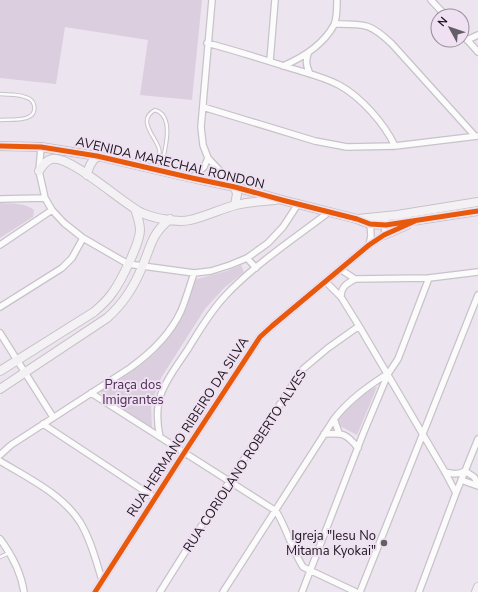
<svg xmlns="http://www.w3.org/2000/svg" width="478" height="592" viewBox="0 0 478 592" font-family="'Nunito Sans',sans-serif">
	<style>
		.green { fill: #dbcfdf }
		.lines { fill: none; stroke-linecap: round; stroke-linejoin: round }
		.lane-casing { stroke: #c8c2c9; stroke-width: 4.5 }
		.street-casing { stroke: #c8c2c9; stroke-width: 8 }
		.secondary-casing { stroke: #c8c2c9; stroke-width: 10 }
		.lane { stroke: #fcfbfc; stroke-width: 2.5 }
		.street { stroke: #fcfbfc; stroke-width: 5.5 }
		.secondary { stroke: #f4f1f4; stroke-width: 8 }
		.cycleway-casing { stroke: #efe0f2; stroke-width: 8 }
		.cycleway { stroke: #e8590c; stroke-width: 5 }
		.poi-dot { fill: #645e66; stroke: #efe0f2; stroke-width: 1.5 }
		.labels { text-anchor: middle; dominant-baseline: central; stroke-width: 4; stroke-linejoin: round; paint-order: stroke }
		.street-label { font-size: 13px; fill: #1b161c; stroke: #efe0f2 }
		.park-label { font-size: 13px; fill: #4b2c53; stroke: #efe0f2 }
		.poi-label { font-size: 13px; fill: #1b161c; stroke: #efe0f2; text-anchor: end }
	</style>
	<rect width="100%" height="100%" fill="#ece4ee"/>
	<path class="green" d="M0 0H202L192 100 140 95 148 40 65 27 56 84 0 78Z
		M0 203C12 204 24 202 34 210L33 217 0 238Z
		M241 265 244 272 224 288 205 309 161 378 151 404 152 428 101 395V390C125 376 155 360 169 334 179 317 185 297 193 280L227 271Z
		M377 387 357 435 336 424C345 408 359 392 377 387Z"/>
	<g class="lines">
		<g class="lane-casing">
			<path id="lane" d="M0 94C8 95 17 94 25 97 29 98 33 101 34 105 38 123 11 119 0 120
				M155 167C157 161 161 155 159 149 156 137 136 120 155 110 176 116 164 153 161 168
				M0 557 9 553"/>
		</g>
		<g class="street-casing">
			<path id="street" d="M212 0 201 127 203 145 208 158 235 187
				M431 0 446 16
				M335 24C365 24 370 23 392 44L475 136
				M462 34 478 52
				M467 40 478 35
				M207 43C233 50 259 58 284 66 302 72 322 76 339 85 361 97 384 123 395 146
				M308 54C305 62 307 67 310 74
				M270 61 275 0
				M283 66C304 57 323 45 334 25 337 19 337 7 337 0
				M203 107 315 141 347 147 395 146 478 136
				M41 147 39 171 45 198 52 210 64 223 83 238 128 264 194 273 211 271 230 265 247 258 268 243 283 227 298 204
				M192 178 204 167 208 158
				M0 199 45 198
				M0 245 52 210
				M369 245 371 236 370 222
				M247 258 256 268
				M340 269 355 279
				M355 279 429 278 478 272
				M326 282 341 297 359 326 445 472 456 493
				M341 297C341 287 346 284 355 279
				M0 307 62 268 72 258 83 238
				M0 333 53 417
				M91 393 276 511C287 529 292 550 303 567L356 592
				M334 419 339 433
				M43 424 155 498
				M324 434C343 433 346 433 358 448
				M160 437C151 396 167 381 188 349 199 331 210 312 225 296 254 265 295 238 329 212
				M0 455 11 445 130 368C151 353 170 335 181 311 186 299 190 285 194 273
				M0 461C28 478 62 494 80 522 91 540 96 561 102 580
				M445 472C453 474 458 475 465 471L474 477 478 483
				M461 480 478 486
				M0 539C12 555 21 572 24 592
				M95 592 184 453 260 337 272 326 369 245 384 235 386 225 385 217
				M160 592 229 482 303 369 328 348 359 326
				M223 592 334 419C349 400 367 387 387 374
				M302 592 363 434 388 374 398 359 429 278
				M360 592 478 295
				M419 592 456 493 478 439"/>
		</g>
		<g class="secondary-casing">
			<path id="secondary" d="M0 146 41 147 97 156 192 178 235 187 282 200 357 219 370 224 386 225 478 211
				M39 171C42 166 46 160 52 159 70 155 122 203 142 213 153 218 178 223 190 220 205 217 220 209 236 205 249 202 261 201 275 200
				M87 175C88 167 91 162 97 156
				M235 205 237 194 235 187
				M358 219 397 215 478 202
				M384 235 407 225
				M0 371 94 312C101 306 108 300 113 292 121 281 140 243 140 230 140 223 137 215 135 209
				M0 389 107 318C123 304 134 287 142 267 151 247 151 234 170 219
				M476 592 478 587"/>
		</g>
		<use href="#lane" class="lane"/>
		<use href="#street" class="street"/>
		<use href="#secondary" class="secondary"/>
		<g class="cycleway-casing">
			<path id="cycleway" d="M0 146 41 147 97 156 192 178 235 187 282 200 357 219 370 224 386 225 478 211
				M95 592 184 453 260 337 272 326 369 245 384 235 415 221"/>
		</g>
		<use href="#cycleway" class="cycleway"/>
	</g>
	<circle class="poi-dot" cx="384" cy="543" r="4"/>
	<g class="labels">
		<g class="street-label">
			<text transform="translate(170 163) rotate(13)">AVENIDA MARECHAL RONDON</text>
			<text transform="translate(188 427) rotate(-57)">RUA HERMANO RIBEIRO DA SILVA</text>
			<text transform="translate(245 461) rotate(-57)">RUA CORIOLANO ROBERTO ALVES</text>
		</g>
		<g class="park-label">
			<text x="133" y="385">Praça dos<tspan x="133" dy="15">Imigrantes</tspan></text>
		</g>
		<g class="poi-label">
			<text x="376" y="536">Igreja "Iesu No<tspan x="376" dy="15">Mitama Kyokai"</tspan></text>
		</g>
	</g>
	<g transform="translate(450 28) rotate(310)"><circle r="19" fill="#efe0f2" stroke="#9a8f9c"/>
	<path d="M0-3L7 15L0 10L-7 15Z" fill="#645e66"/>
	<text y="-6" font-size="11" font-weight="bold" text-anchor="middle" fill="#1b161c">N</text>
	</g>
</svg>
